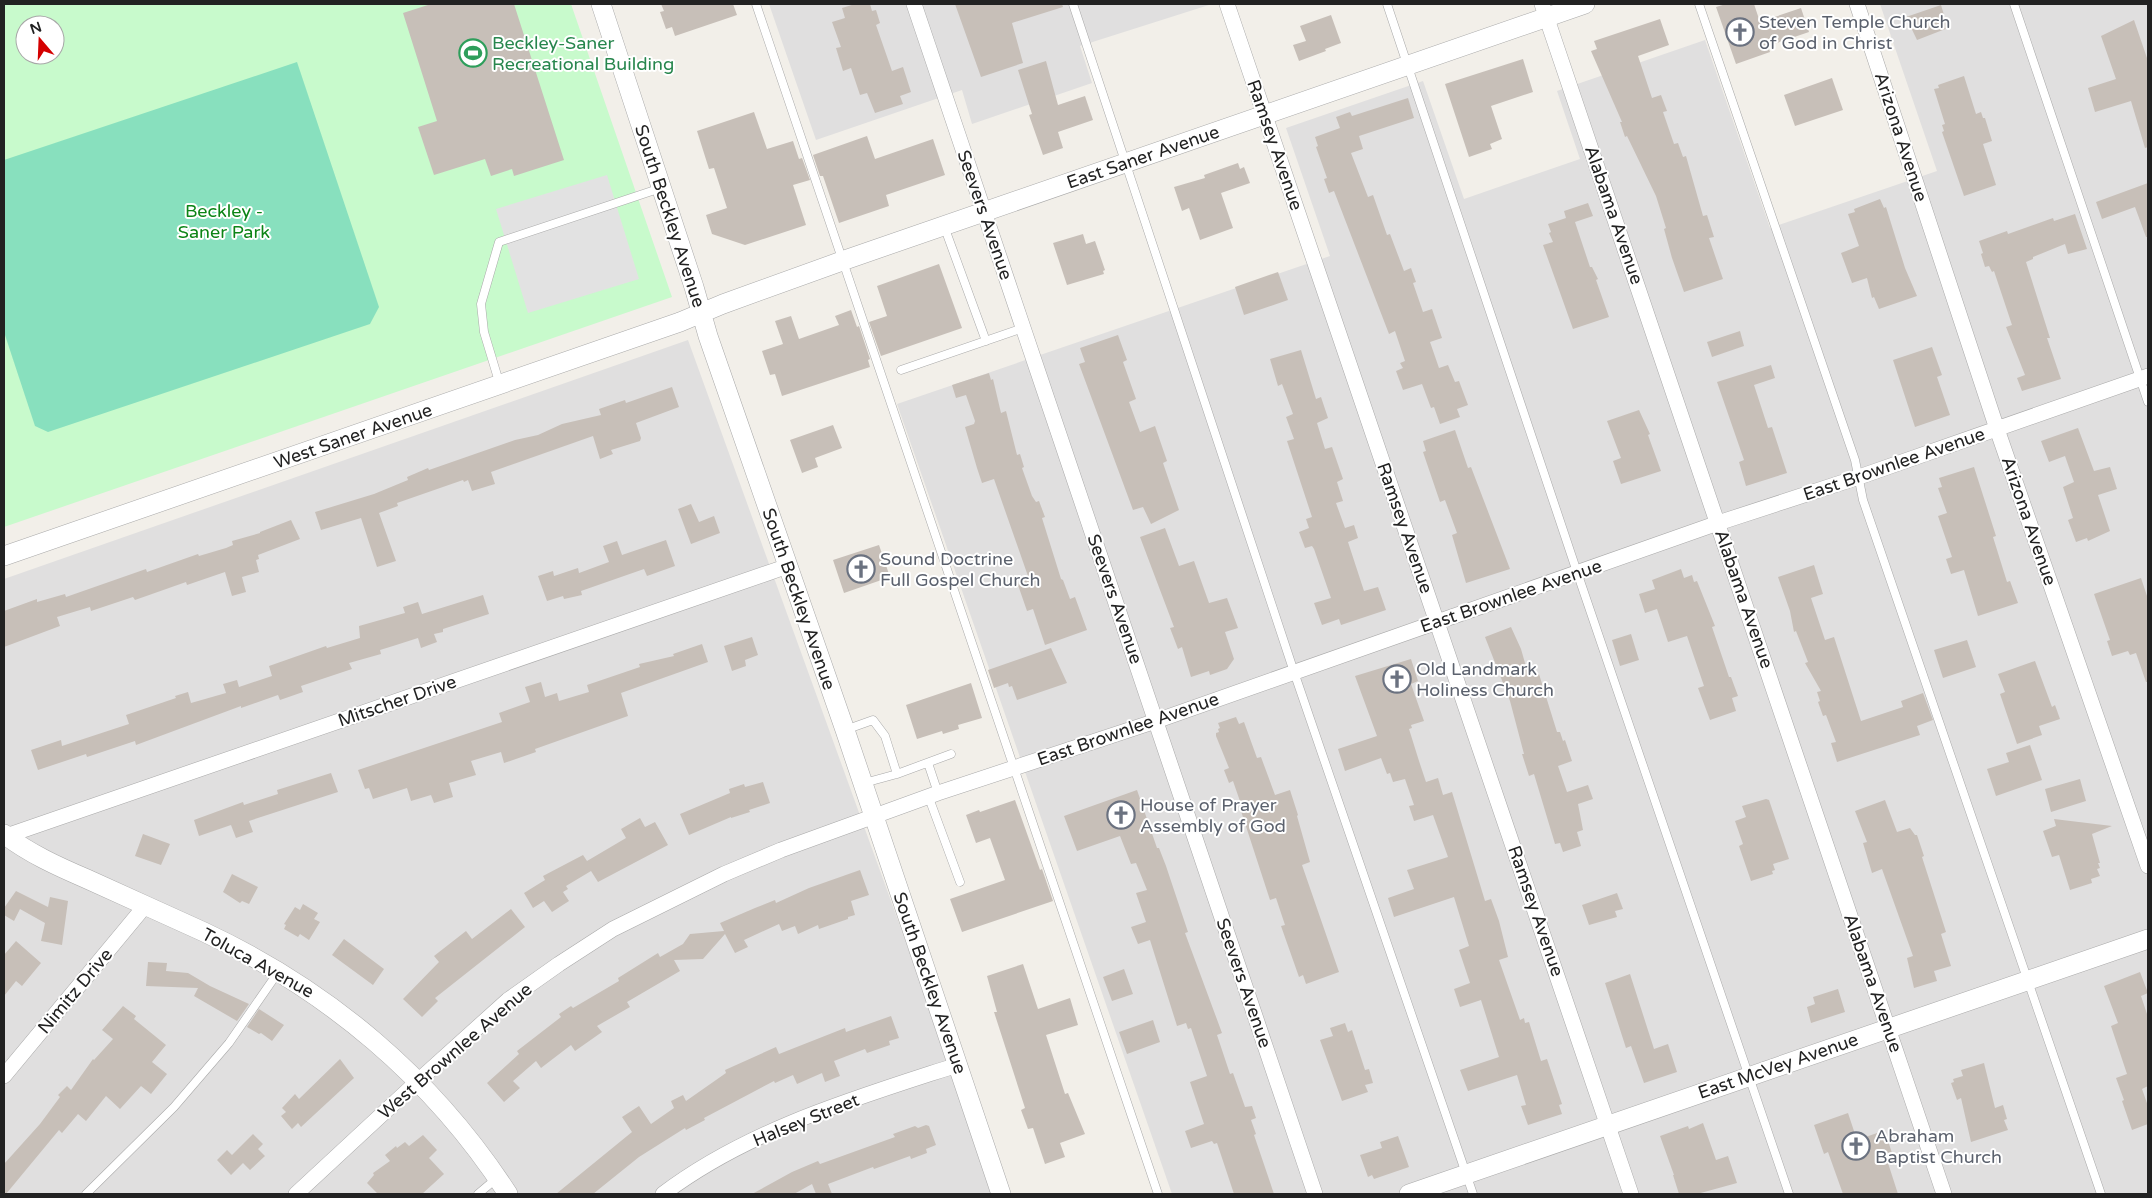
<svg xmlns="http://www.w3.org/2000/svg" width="2152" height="1198" viewBox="0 0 2152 1198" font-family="'Varela Round',sans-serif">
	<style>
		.residential { fill: #e0dfdf }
		.park { fill: #c8facc; fill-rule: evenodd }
		.pitch { fill: #88e0be }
		.parking { fill: #e2e2e2 }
		.building { fill: #c7bfb8 }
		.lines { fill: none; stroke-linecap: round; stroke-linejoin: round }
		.service-casing { stroke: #a9a9a9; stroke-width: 9 }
		.minor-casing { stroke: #a9a9a9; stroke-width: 16 }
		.tertiary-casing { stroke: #a9a9a9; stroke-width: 20 }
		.service { stroke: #fff; stroke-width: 8 }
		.minor { stroke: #fff; stroke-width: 15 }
		.tertiary { stroke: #fff; stroke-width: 19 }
		.labels { text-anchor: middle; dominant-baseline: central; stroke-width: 4; stroke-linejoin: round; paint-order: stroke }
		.worship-label { font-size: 18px; fill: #5b616d; stroke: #fff; text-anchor: start }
		.leisure-label { font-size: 18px; fill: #27864d; stroke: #fff; text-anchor: start }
		.street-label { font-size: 18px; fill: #222; stroke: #fff }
		.park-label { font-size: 18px; fill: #0c8416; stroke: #fff }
	</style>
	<rect width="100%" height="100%" fill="#f2efe9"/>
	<path class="residential" d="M769 4H1212L1080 46 1092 83 972 124 962 90 816 140Z
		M1880 4H2148V1194H1172L897 404 1330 256 1286 128 1423 81 1464 199 1580 159 1557 91 1705 40 1770 228 1937 171Z
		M688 340 997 1194H4V579Z"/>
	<path class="park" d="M4 4H571L672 297 4 527ZM25 25H55V55H25Z"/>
	<path class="pitch" d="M297 62 379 307 370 324 48 432 35 426 4 332V160Z"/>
	<path class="parking" d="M607 175 639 279 528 313 496 209Z"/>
	<path class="building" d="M431 4H514L564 160 514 176 512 169 491 176 485 159 434 175 418 127 437 121 403 13Z
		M661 4H733L737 15 675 36 672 27 666 29 660 12 664 11Z
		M855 4H870L872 11 876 10 880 23 876 25 892 71 903 67 911 92 900 96 903 104 875 113 867 93 860 95 851 68 843 71 836 48 841 47 832 22 845 18 842 8Z
		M955 4H1062L1063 7 1012 23 1023 63 981 77Z
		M1726 4H1754L1760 22 1801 8 1809 32 1768 46 1770 52 1736 64 1716 7Z
		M1941 5 1948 28 1917 40 1906 17Z
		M1331 15 1341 43 1325 49 1326 51 1299 61 1293 45 1306 41 1300 26Z
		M1660 19 1669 45 1638 56 1652 98 1661 95 1667 111 1663 112 1674 144 1678 143 1683 157 1686 156 1703 216 1707 215 1714 237 1709 238 1723 279 1684 292 1672 258 1664 229 1666 228 1656 196 1627 136 1625 137 1620 122H1622L1591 51 1597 49 1594 41Z
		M2134 20 2148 61V147L2145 148 2131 101 2095 112 2088 88 2116 79 2101 36Z
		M1523 59 1533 92 1491 106 1502 139 1490 144 1492 149 1469 157 1445 84Z
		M1046 61 1058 105 1085 96 1093 120 1058 132 1063 148 1043 155 1029 115 1032 114 1018 70Z
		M1964 76 1976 114 1981 112 1983 118H1985L1992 141 1983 144 1996 185 1964 196 1942 132 1944 131 1942 125 1945 124 1934 89 1939 88 1938 85Z
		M1832 78 1843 110 1795 126 1784 95Z
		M1408 98 1414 118 1359 136 1363 149 1351 153 1368 197 1373 195 1387 235 1390 234 1404 271 1411 268 1416 282 1413 283 1423 312 1432 309 1442 338 1430 342 1439 368 1448 365 1455 382 1459 381 1468 405 1457 409 1460 417 1440 424 1434 407 1431 408 1422 384 1403 390 1396 371 1403 368 1400 363 1405 361 1395 331 1389 334 1334 191 1329 193 1324 179 1327 178 1316 147 1318 146 1315 137 1340 128 1336 117 1350 112 1352 116Z
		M754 112 767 149 793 141 799 159 802 158 810 180 793 185 806 225 745 245 712 234 706 215 727 208 714 168 709 169 697 131Z
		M867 136 875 159 933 139 945 175 886 195 889 206 839 223 823 176H820L813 155Z
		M1238 163 1240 169 1244 167 1250 183 1221 193 1233 228 1200 240 1189 208 1182 211 1174 187 1205 178 1204 175Z
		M2148 183V237H2146L2135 207 2102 219 2096 202Z
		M1880 199 1884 208 1886 207 1905 268 1917 296 1879 309 1874 297 1872 298 1867 278 1852 283 1841 253 1859 246 1848 214 1855 212 1854 209Z
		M1588 203 1593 216 1575 222 1590 267H1592L1598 279 1596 280 1609 317 1573 329 1543 245 1553 242 1549 233 1551 232 1548 224 1566 218 1564 211Z
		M2075 214 2087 249 2068 254 2065 244 2033 257V259L2026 262 2050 338H2047L2061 379 2022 391 2017 378 2025 375 2006 327 2012 325 1994 271 1992 272 1989 266 1985 267 1981 254 1983 253 1979 241 2007 231 2008 234 2053 218 2054 221Z
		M1083 234 1086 244 1095 241 1105 270 1103 271 1104 274 1067 285 1053 243Z
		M939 264 962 328 881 356 869 322 887 316 877 286Z
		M1278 272 1288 300 1244 315 1235 287Z
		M851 310 857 327 859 326 870 359 868 360 870 367 782 396 775 374 770 375 762 351 783 344 775 321 791 316 799 339 839 325 835 316Z
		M1740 331 1744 346 1712 357 1707 342Z
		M1118 335 1127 360 1123 362 1136 399 1129 402 1140 432 1155 426 1167 461 1163 463 1179 510 1151 524 1143 507 1133 510 1079 364 1085 362 1080 348Z
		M1932 347 1942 375 1937 377 1950 415 1915 427 1893 360Z
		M1301 350 1316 399 1321 397 1328 418 1317 423 1325 449 1332 447 1343 479 1337 482 1343 501 1336 503 1345 528 1354 525 1358 538 1348 542 1364 591 1378 587 1386 610 1341 625 1339 619 1322 625 1314 603 1331 598 1314 549 1312 546 1305 548 1299 532 1309 528 1306 519 1312 517 1287 441 1294 439 1286 417 1293 414 1282 384 1278 386 1270 359Z
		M1771 365 1775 378 1754 385 1768 428 1772 427 1787 473 1746 486 1739 462 1744 460 1717 382Z
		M989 373 991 380 993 379 1001 413 1006 411 1017 455 1020 454 1024 467 1022 468 1032 496 1036 502 1039 501 1045 517 1042 518 1061 579 1063 580 1070 599 1075 597 1087 630 1045 645 1033 609 1027 611 1018 585 1019 582 1029 579 994 479 982 483 977 468 965 427 974 424 975 421 966 395 956 398 952 385Z
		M672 387 679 407 636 423 641 438 640 441 611 450 613 454 600 459 593 436 491 472 495 484 472 491 468 480 464 482 463 480 397 503 398 506 379 513 396 561 377 567 361 518 321 530 315 512 374 494 408 480 407 477 428 468 429 470 515 440 538 435 562 424 601 415 599 409 625 400 626 403Z
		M1639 410 1650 434 1648 435 1661 471 1621 484 1613 461 1621 458 1607 421Z
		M833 425 842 448 815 458 818 467 802 473 790 440Z
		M2078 428 2094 471 2110 467 2117 489 2098 495 2110 531 2088 541 2087 538 2076 542 2068 520 2073 518 2063 487 2074 482 2065 456 2049 462 2041 441Z
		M1455 430 1468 468 1471 467 1510 569 1466 583 1452 535 1457 533 1445 500 1440 502 1423 452 1426 451 1423 441Z
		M1974 467 1996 536 1993 537 2007 582 2010 581 2018 603 1978 616 1964 570 1951 574 1946 559 1952 557 1938 516 1947 513 1938 488 1942 487 1939 478Z
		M691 504 699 522 714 516 720 533 691 544 678 509Z
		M291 520 300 539 258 555 259 559 256 560 259 572 242 577 246 592 232 596 225 572 187 585 186 582 135 600 133 597 91 611 90 607 57 617 60 626 4 647V611L37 599V602L65 594 66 597 146 569 147 572 198 554 199 556 226 548 233 545 232 541 260 533V532Z
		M1165 528 1179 566 1194 561 1209 603 1227 598 1238 628 1225 632 1234 659 1227 669 1210 675 1209 671 1191 677 1182 647 1178 649 1170 628 1174 627 1140 537Z
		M666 540 675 566 647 576 644 569 581 591 582 595 564 599 563 596 547 601 538 576 553 571 554 576 578 568 579 573 609 562 603 546 617 541 622 555Z
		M879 545 890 577 844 593 833 560Z
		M1814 565 1823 594 1811 598 1825 640 1834 637 1861 721 1903 707 1901 701 1923 693 1933 720 1917 726 1920 735 1837 762 1831 743 1836 742 1826 715 1823 716 1818 702 1820 701 1817 692 1821 691 1805 663 1808 662 1796 631 1794 632 1790 611 1778 577Z
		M1681 569 1684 578 1692 575 1694 582 1697 581 1715 626 1712 627 1729 677H1731L1738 696 1732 698 1736 711 1710 720 1698 688 1704 686 1687 636 1668 642 1657 609 1645 613 1639 594 1655 589 1652 580Z
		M2141 578 2148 599V682H2146L2136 653 2130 655 2128 651 2112 656 2107 641 2110 640 2094 594Z
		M483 595 489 614 443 629V632L434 634 437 642 421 648 418 638 393 646 380 650 381 654 349 663 352 669 301 686 303 692 280 700 278 695 241 708V706L136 745 135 741 87 757 86 754 38 770 31 750 61 740 62 746 129 724 126 715 176 698 175 696 188 692 191 703 226 693 223 684 237 680 239 687 272 676 269 666 326 646 327 648 360 638 359 626 405 613 403 607 418 602 422 614Z
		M1511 627 1521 649 1529 677 1539 674 1557 732H1560L1563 741 1565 740 1572 761 1558 766 1567 792 1588 785 1593 799 1578 804 1583 830 1577 832 1581 846 1563 852 1560 843 1555 844 1534 774 1529 776 1522 754H1524L1510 701 1485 637Z
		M1631 634 1639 660 1620 666 1612 640Z
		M752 637 758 655 745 660 746 666 732 671 724 646Z
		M1967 640 1976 667 1943 678 1934 650Z
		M702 644 708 662 621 693 628 716 535 749 536 752 504 763 501 752 471 761 476 775 449 783 453 797 434 803 431 795 411 801 407 788 373 799 369 788 365 789 358 770 502 722 499 713 530 702 525 687 541 682 545 697 557 693 559 701 589 692 587 685 640 667 639 664 674 656 673 654Z
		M1051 648 1067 683 1017 700 1012 686 1009 687 1008 683 994 688 988 670Z
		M1411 659 1418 681 1411 684 1424 721 1411 725 1412 728 1409 729 1419 761 1426 782 1438 778 1443 795 1452 792 1485 901 1491 899 1499 921 1508 957 1499 960 1520 1020 1524 1018 1525 1023 1529 1022 1541 1061 1547 1059 1562 1104 1559 1105 1562 1114 1528 1125 1521 1106 1526 1105 1517 1075 1468 1091 1460 1070 1499 1057 1481 1000 1460 1007 1454 989 1470 983 1459 950 1469 946 1454 897 1394 917 1388 898 1414 889 1407 870 1448 857 1433 815 1414 821 1409 806 1414 805 1405 779 1393 782 1390 773 1387 774 1381 758 1345 771 1338 749 1377 736 1355 676Z
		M2035 661 2052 707 2055 705 2060 719 2039 726 2042 735 2017 744 2000 694 2005 692 1998 674Z
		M971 683 982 718 958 725 959 729 943 734 942 731 917 739 906 705Z
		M1236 717 1239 724 1244 722 1257 758 1261 757 1275 795 1290 790 1298 815 1297 816 1310 862 1302 865 1339 972 1306 984 1303 975 1299 977 1281 926 1285 925 1276 898 1270 900 1240 808 1242 807 1233 781 1229 783 1224 770 1229 768 1216 736V733L1219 732 1218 729 1220 728 1218 723Z
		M2030 745 2042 780 1996 796 1987 769 2009 762 2006 753Z
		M331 773 338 792 249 821 253 832 236 838 231 825 199 836 194 820 243 802 244 805 278 794 277 790Z
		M2080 779 2086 801 2051 812 2045 789Z
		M763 782 770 803 749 810 750 812 731 818V817L689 835 680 814 730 793 729 789 744 784 745 787Z
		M1137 790 1157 848H1159L1166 866 1188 932 1185 933 1222 1033 1217 1035 1230 1074 1233 1073 1245 1107 1252 1106 1256 1118 1251 1120 1256 1134 1254 1135 1274 1194H1234L1217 1143 1214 1144 1212 1141 1191 1148 1185 1131 1204 1124 1190 1082 1207 1076 1191 1028 1188 1029 1186 1023 1177 1026 1150 940 1138 944 1131 927 1146 922 1136 893 1147 890 1136 863 1131 864 1120 836 1077 851 1064 816Z
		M1766 799 1769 800 1789 859 1773 864 1775 870 1772 871 1773 874 1751 881 1739 846 1743 844 1735 821 1746 817 1742 806Z
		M1015 800 1040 870 1042 869 1053 901 962 932 950 899 1005 880 990 838 976 843 966 815 979 810 980 812Z
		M1885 800 1897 832 1910 828 1915 835H1917L1924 856 1922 857 1946 932 1941 934 1951 966 1934 971 1937 981 1914 988 1907 958 1913 956 1882 869 1872 873 1863 843 1867 842 1855 811Z
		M640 818 645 827 655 822 668 845 598 882 591 871 566 886 568 889 563 892 569 901 552 912 544 901 533 908 524 893 545 880 543 876 583 855 587 861 626 838 621 829Z
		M2054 819 2112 826 2092 834 2100 863H2098L2100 868 2097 869 2100 876 2091 879 2092 883 2070 890 2059 855 2052 857 2043 831 2056 826Z
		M143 834 170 844 161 865 135 856Z
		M860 870 869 895 851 901 855 915 848 917V919L819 929 818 925 798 934 795 926 782 931 779 924 744 940 748 947 735 953 725 934 703 959 674 960 680 971 627 1002 630 1007 597 1026 602 1032 575 1051 571 1045 541 1068 536 1061 513 1081 520 1088 504 1102 487 1083 519 1054 517 1051 561 1017 559 1014 571 1006 573 1008 619 981 618 978 658 953 660 957 683 944 690 934 724 931 720 923 755 908 775 900 776 903 809 888Z
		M232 874 258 887 249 904 242 901 240 903 223 892Z
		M16 891 48 907 50 897 68 901 62 945 41 941 45 923 20 909 14 921 4 915V908Z
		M1617 893 1623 909 1615 911 1617 917 1589 925 1582 905Z
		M303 904 318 913 314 919 320 922 309 940 300 934 298 937 284 929 286 925 284 924 295 907 300 910Z
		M511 909 525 927 435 998 438 1001 422 1017 403 999 439 962 434 956 466 931 472 939Z
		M344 939 384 969 373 985 332 955Z
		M16 941 41 963 22 986 16 981 4 996V955Z
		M148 962 167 963 166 971 188 973 210 986 249 1004 237 1021 194 996 198 988 146 986Z
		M1023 964 1038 1009 1070 998 1078 1025 1046 1035 1065 1094 1068 1093 1085 1134 1060 1143 1065 1157 1045 1164 1033 1128 1028 1129 1021 1110 1025 1108 994 1012H997L987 976Z
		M1124 969 1133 994 1112 1001 1103 977Z
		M2140 972 2148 993 2141 996 2148 1017V1086L2142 1089 2148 1106V1124L2132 1130 2122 1101 2124 1100 2116 1078 2127 1074 2111 1026 2118 1023 2104 986Z
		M1630 974 1654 1049 1668 1044 1677 1072 1644 1083 1631 1046 1626 1048 1605 983Z
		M1838 989 1845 1012 1811 1023 1807 1007 1815 1004 1813 997Z
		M123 1006 136 1016 134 1019 166 1045 152 1062 167 1074 151 1094 141 1086 120 1109 106 1096 86 1121 78 1114 62 1133 59 1130 6 1194H4V1164L40 1124 60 1097 58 1095 67 1086 71 1090 93 1059 94 1060 113 1039 102 1030Z
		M259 1009 284 1025 272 1041 261 1033 259 1034 247 1027Z
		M891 1016 899 1038 889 1041 890 1045 867 1053 865 1049 834 1061 840 1076 825 1082 822 1073 797 1084 793 1075 775 1083 774 1081 704 1118 705 1120 686 1130 685 1128 639 1157 593 1194H556L632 1132 622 1117 639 1106 651 1124 674 1108 671 1101 683 1095 686 1101 726 1073 725 1070 776 1047 779 1054 845 1028 846 1032Z
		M1153 1020 1160 1042 1127 1054 1119 1032Z
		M1345 1023 1348 1032 1352 1030 1365 1070 1369 1069 1373 1083 1365 1085 1368 1092 1342 1101 1320 1040 1333 1036 1330 1028Z
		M340 1059 354 1078 301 1127 298 1123 292 1129 281 1116 286 1112 282 1108 295 1094 299 1099Z
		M1984 1063 1995 1108 2003 1105 2007 1119 2004 1120 2008 1130 1971 1142 1961 1098 1957 1100 1951 1083 1954 1082 1953 1079 1963 1076 1961 1070Z
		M1848 1113 1857 1140 1880 1132 1883 1139 1887 1138 1892 1153 1887 1155 1890 1163H1888L1898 1194H1843L1828 1152 1824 1154 1814 1125Z
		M1703 1123 1716 1160 1728 1156 1737 1183 1697 1194H1679L1673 1175H1674L1660 1136 1688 1126 1689 1129Z
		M926 1125 929 1126 936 1145 926 1149 927 1153 911 1159 910 1156 874 1169 873 1167 828 1184 832 1194H816L812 1184 794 1194H752L792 1172 818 1161 820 1164 895 1137 893 1134 915 1126 918 1128Z
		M253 1134 263 1144 258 1149 265 1156 250 1170 243 1163 231 1175 217 1160 227 1150 232 1155Z
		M423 1135 437 1150 429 1158 444 1174 422 1194H378L367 1183 374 1175 373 1173 390 1161 385 1155 396 1146 397 1148 405 1142 409 1146Z
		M1398 1136 1409 1167 1374 1179 1372 1175 1368 1177 1360 1155 1382 1148 1380 1142Z"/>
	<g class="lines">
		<g class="service-casing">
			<path id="service" d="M756 4 1158 1194
				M1073 4 1294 672 1473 1194
				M1387 4 1577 572 1789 1194
				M1699 4 1855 460 1863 500 2101 1194
				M2014 4 2148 402
				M944 226 986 341
				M901 370 1023 328
				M500 385 484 332 481 304 499 242 661 188
				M845 730 873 720 885 736 897 774 864 783
				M928 763 938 793
				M897 774 951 754
				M929 798 960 882
				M86 1194 174 1107 229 1043 279 971
				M478 1194 497 1178"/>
		</g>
		<g class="minor-casing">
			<path id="minor" d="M914 4 1315 1194
				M1227 4 1631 1194
				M1542 4 1944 1194
				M1857 4 1997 429 2148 866
				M6 836 788 566
				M4 1076 145 906
				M296 1194 418 1081 508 1000 559 964 613 929 724 874 781 850 938 793 1156 721 1718 523 1859 477 2148 376
				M663 1194C749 1129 856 1098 957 1065"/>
		</g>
		<g class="tertiary-casing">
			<path id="tertiary" d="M601 4 694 287 708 336 845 730 1001 1194
				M4 556 680 322 723 304 842 261 1585 4
				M4 834C28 853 59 867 87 879 126 897 165 914 204 932 328 990 433 1078 508 1194
				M1409 1194 2148 939"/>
		</g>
		<use href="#service" class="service"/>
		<use href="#minor" class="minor"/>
		<use href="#tertiary" class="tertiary"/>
	</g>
	<defs>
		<g id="church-ring" transform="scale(1.4375)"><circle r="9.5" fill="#fff" stroke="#6b7280" stroke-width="1.5"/><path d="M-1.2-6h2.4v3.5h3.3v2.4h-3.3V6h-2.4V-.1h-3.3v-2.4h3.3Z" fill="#6b7280"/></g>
		<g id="stadium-ring" transform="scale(1.4375)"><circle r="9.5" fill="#fff" stroke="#2e9e5b" stroke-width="1.5"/><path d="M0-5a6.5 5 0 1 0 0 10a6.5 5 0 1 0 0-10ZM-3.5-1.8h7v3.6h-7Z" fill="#2e9e5b"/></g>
	</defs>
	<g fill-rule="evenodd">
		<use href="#church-ring" x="1740" y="32"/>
		<use href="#stadium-ring" x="473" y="53"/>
		<use href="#church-ring" x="861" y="569"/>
		<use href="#church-ring" x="1397" y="679"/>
		<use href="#church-ring" x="1121" y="815"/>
		<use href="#church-ring" x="1856" y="1146"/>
	</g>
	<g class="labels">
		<g class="worship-label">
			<text x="1759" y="22">Steven Temple Church<tspan x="1759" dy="21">of God in Christ</tspan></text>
			<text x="880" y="559">Sound Doctrine<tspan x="880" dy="21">Full Gospel Church</tspan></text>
			<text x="1416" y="669">Old Landmark<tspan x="1416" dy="21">Holiness Church</tspan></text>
			<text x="1140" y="805">House of Prayer<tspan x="1140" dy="21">Assembly of God</tspan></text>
			<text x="1875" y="1136">Abraham<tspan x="1875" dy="21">Baptist Church</tspan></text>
		</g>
		<g class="leisure-label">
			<text x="492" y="43">Beckley-Saner<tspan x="492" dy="21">Recreational Building</tspan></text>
		</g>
		<g class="street-label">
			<text transform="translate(1901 137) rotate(72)">Arizona Avenue</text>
			<text transform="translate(1275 145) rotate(71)">Ramsey Avenue</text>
			<text transform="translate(1143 157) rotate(-19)">East Saner Avenue</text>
			<text transform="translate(985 215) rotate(71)">Seevers Avenue</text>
			<text transform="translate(1614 215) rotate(71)">Alabama Avenue</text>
			<text transform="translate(670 216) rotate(72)">South Beckley Avenue</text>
			<text transform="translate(353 436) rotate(-19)">West Saner Avenue</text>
			<text transform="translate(1894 464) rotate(-19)">East Brownlee Avenue</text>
			<text transform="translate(2029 521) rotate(71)">Arizona Avenue</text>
			<text transform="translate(1405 528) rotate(71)">Ramsey Avenue</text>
			<text transform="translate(1511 596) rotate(-19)">East Brownlee Avenue</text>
			<text transform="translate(799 599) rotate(71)">South Beckley Avenue</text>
			<text transform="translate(1115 599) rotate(71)">Seevers Avenue</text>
			<text transform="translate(1744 599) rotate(71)">Alabama Avenue</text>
			<text transform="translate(397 701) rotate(-19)">Mitscher Drive</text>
			<text transform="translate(1128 729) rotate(-19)">East Brownlee Avenue</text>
			<text transform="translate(1536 911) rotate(71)">Ramsey Avenue</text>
			<text transform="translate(258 963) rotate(29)">Toluca Avenue</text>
			<text transform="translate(930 983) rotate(71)">South Beckley Avenue</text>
			<text transform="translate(1244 983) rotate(71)">Seevers Avenue</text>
			<text transform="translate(1873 983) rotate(71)">Alabama Avenue</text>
			<text transform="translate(75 991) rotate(-50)">Nimitz Drive</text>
			<text transform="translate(455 1051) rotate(-41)">West Brownlee Avenue</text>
			<text transform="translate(1778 1066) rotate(-19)">East McVey Avenue</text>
			<text transform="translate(806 1120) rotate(-22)">Halsey Street</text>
		</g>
		<g class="park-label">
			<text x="224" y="211">Beckley -<tspan x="224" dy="21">Saner Park</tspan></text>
		</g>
	</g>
	<rect width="2152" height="1198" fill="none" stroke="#222222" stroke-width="10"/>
	<g transform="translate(40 40) rotate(341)"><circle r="24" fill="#ffffff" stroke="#a7a7a7"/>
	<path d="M0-4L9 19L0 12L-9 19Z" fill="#d40000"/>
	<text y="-8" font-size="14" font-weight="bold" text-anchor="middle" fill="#222222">N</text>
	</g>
</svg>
